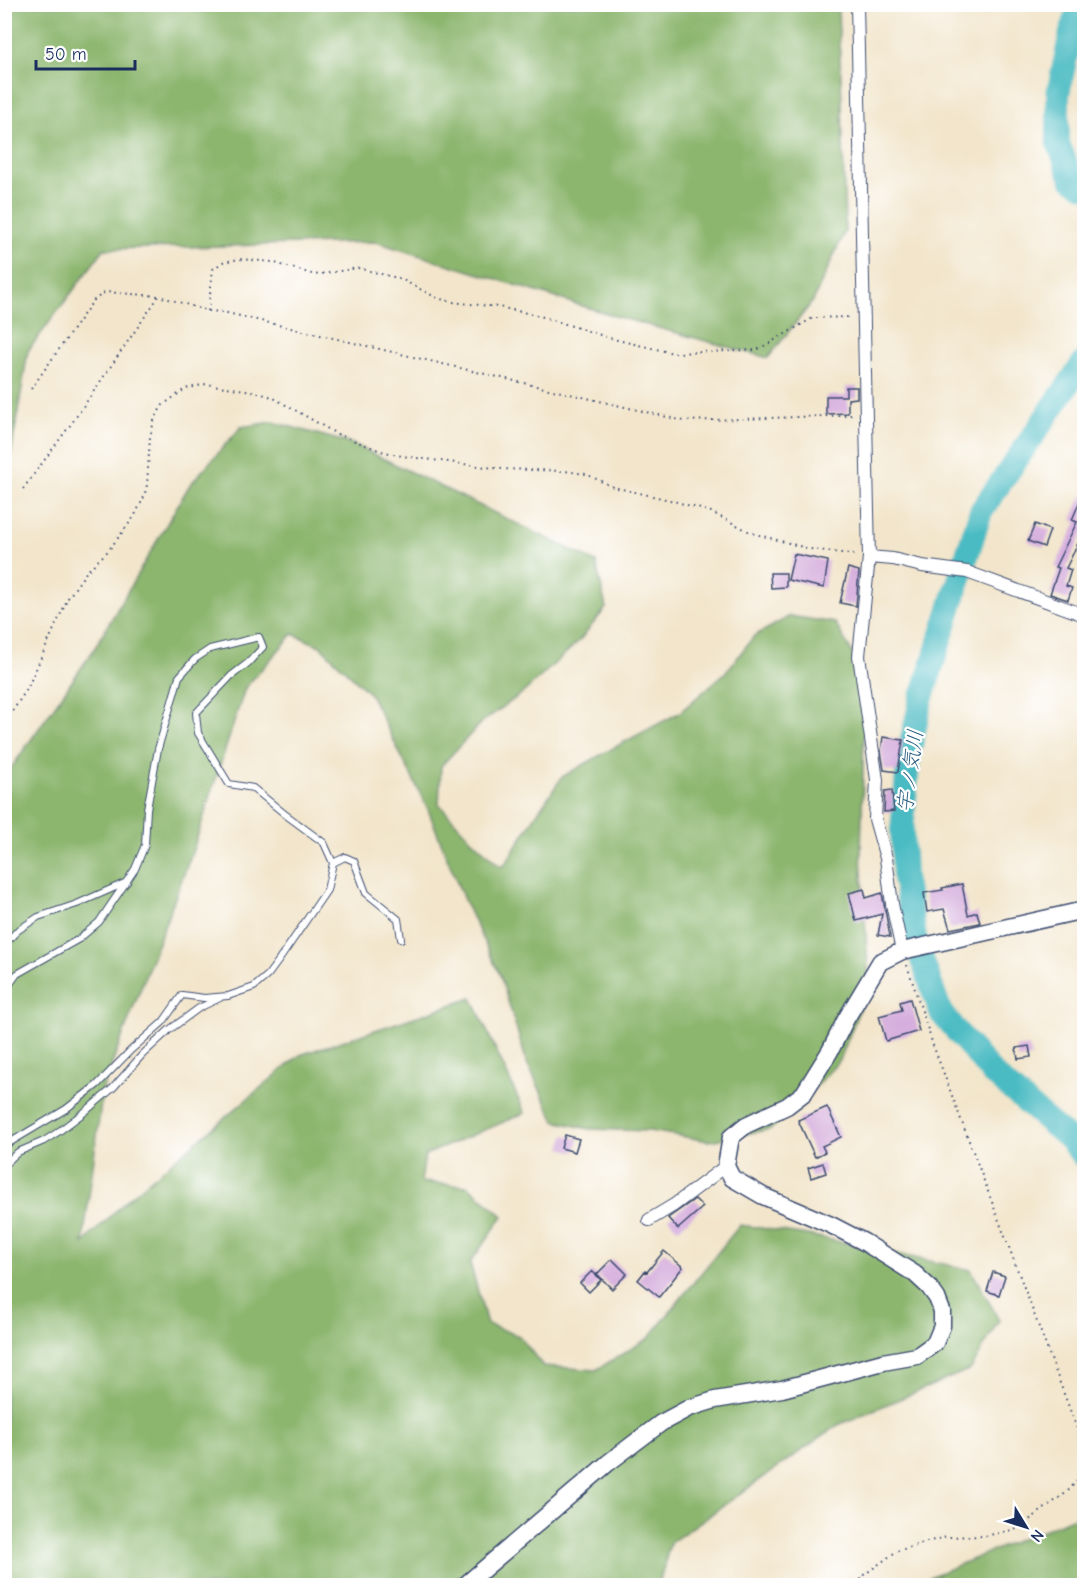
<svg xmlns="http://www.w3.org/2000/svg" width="1089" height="1590" viewBox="0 0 1089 1590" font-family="'Comic Neue','Klee One',sans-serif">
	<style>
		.forest { fill: #8cb66e; stroke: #547266; stroke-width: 1.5 }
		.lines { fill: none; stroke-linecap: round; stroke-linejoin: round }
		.river { stroke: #4cbbc3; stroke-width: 24 }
		.building { fill: #d5addd }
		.lane-casing { stroke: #3b4a6e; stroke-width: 8 }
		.street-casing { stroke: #3b4a6e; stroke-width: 14 }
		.secondary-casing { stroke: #3b4a6e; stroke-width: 19 }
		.path { stroke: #3b4a6e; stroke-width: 2; stroke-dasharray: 1.5 4.5; stroke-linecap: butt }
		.lane { stroke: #fff; stroke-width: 6 }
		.street { stroke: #fff; stroke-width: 12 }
		.secondary { stroke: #fff; stroke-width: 16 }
		.labels { text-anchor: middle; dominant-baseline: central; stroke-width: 4.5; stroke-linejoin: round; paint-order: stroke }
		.water-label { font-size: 21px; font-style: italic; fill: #2c6081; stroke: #fff }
	</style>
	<rect width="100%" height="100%" fill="#fff"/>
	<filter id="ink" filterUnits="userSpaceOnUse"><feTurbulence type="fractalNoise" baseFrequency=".0167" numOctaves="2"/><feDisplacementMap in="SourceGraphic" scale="12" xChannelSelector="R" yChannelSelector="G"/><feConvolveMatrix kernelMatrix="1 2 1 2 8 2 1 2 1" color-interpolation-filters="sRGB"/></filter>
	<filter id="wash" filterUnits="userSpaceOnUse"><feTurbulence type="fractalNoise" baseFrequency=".008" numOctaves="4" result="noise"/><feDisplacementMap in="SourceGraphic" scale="24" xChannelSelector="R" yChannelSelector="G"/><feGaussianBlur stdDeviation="1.35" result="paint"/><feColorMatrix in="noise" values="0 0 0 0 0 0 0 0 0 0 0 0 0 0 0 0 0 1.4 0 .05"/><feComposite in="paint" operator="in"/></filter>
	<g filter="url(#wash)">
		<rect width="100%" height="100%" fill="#f2e5cb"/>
		<path class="forest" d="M800 5 838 10 842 100 845 231 813 301 768 358 618 317 376 242 104 249 28 351 8 473 5 474V5Z
			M273 422 353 444 596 562 606 608 579 641 524 692 481 723 441 766 439 804 471 839 500 866H504L536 815 562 777 606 752 679 713 726 672 754 636 790 616 835 623 858 663 864 731 861 855 869 984 840 1060 803 1100 771 1129 709 1141 650 1131 589 1129 555 1121 527 1063 500 975 464 900 427 807 370 694 320 646 293 634 245 688 193 850 103 1088 83 1243 130 1197 300 1055 472 998 525 1113 425 1155 421 1182 468 1186 503 1216 470 1263 487 1324 519 1336 543 1366 596 1370 649 1338 740 1225 808 1235 971 1270 999 1320 971 1369 838 1425 670 1543 659 1585 5 1586V777L93 651 189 486 241 427Z
			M1084 1513V1585H910Z"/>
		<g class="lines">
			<path class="river" d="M1081 4 1071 33 1058 94V143L1072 179 1084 186
				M1084 362 981 511 921 700 909 753 902 830 904 877 916 942 941 1013 993 1074 1070 1140 1084 1157"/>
		</g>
		<g id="blocks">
			<path class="building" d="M846 387H857V398L848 399V413L826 414V396H846Z
				M1084 491V531L1066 568 1071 570 1066 586 1072 588 1068 600 1050 594 1059 568 1055 567 1077 522 1072 520Z
				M1035 524 1050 530 1044 547 1028 541Z
				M794 554 828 561 824 588 788 580Z
				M848 568 859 571 856 606 840 603Z
				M770 573H786V587L771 588Z
				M883 737 903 740 898 772 884 770 881 751Z
				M892 790 894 811 884 812 885 791Z
				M962 884 968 915 977 912 980 923 950 929 944 909 927 912 924 893 943 890 942 888Z
				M864 889 866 898 882 893 890 937 878 935 882 914 856 921 849 893Z
				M910 999 919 1031 886 1041 879 1016 902 1010 900 1002Z
				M1029 1046 1031 1057 1018 1059 1016 1048Z
				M827 1107 841 1137 822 1146 825 1152 815 1157 798 1120Z
				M565 1135 579 1139 575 1152 561 1148Z
				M823 1163 826 1173 811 1178 808 1168Z
				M695 1199 703 1207 678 1229 668 1218Z
				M664 1251 683 1267 659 1297 638 1280 645 1271 647 1272Z
				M612 1259 627 1274 612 1289 597 1274Z
				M592 1271 601 1280 589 1292 580 1283Z
				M993 1272 1005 1276 999 1295 987 1291Z"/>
		</g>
	</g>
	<g filter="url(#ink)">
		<use href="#blocks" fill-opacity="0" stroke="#3b4a6e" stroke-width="1.5"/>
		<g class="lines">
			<g class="lane-casing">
				<path id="lane" d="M4 945 17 931 38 917 77 904 127 882
					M4 992 17 974 79 939 99 922 135 869 145 845 147 809 158 749 179 677 195 659 210 649 259 637 263 647 248 663 231 676 196 713 198 733 229 784 253 788 286 815 324 843 333 863
					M4 1146 66 1109 97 1085 131 1050 163 1022 182 995 204 998 228 996 254 987 268 975 279 960 327 890 333 863 345 857 354 861 366 893 398 919 401 939
					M4 1165 18 1152 44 1141 58 1132 86 1111 113 1088 142 1055 169 1030 199 1008 220 998"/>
			</g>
			<g class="street-casing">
				<path id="street" d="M857 4 869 557 859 656 877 780 875 819 886 858 892 904 902 951
					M869 557 893 559 922 566 967 572 1084 615
					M649 1220 674 1205 726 1166"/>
			</g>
			<g class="secondary-casing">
				<path id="secondary" d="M464 1586 608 1463 661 1423 689 1408 715 1400 782 1389 883 1362 917 1356 935 1343 942 1326V1311L937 1298 929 1287 915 1274 864 1242 831 1225 763 1196 732 1178 726 1166 731 1137 746 1125 787 1106 804 1093 830 1051 846 1019 880 962 902 951 1084 910"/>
			</g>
			<path class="path" d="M208 311 213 269 223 262 240 259 272 262 315 275 358 268 401 279 437 298 452 302 499 307 540 316 613 339 673 353 757 350 813 318 852 317
				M31 389 93 301 105 292 159 296
				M23 489 74 420 159 296 208 311 223 312 684 421 853 415
				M4 727 8 718 27 689 68 598 87 571 108 551 134 517 144 497 147 485 150 437 155 417 163 405 185 389 206 384 252 391 272 397 337 434 381 451 402 456 502 469 564 471 586 474 613 487 670 500 711 512 752 533 810 549 857 555
				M907 965 933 1045 1084 1447
				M861 1586V1577L897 1551 930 1541 947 1537 985 1536 1017 1529 1067 1492 1084 1473"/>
			<use href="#lane" class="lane"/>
			<use href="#street" class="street"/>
			<use href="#secondary" class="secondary"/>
		</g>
	</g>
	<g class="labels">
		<g class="water-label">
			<text transform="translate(910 771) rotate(-82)">宇ノ気川</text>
		</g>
	</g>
	<rect width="1089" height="1590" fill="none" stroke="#fff" stroke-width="24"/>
	<g transform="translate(1026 1527) rotate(128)" stroke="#ffffff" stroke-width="4.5" paint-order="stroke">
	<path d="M0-4.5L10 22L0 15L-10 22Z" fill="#1b2f5e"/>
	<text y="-9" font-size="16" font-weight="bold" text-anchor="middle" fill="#1b2f5e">N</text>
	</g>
	<path d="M36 60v9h99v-9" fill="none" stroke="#1b2f5e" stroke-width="3"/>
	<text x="45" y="60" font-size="18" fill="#1b2f5e" stroke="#ffffff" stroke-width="4.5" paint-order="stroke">50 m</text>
</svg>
